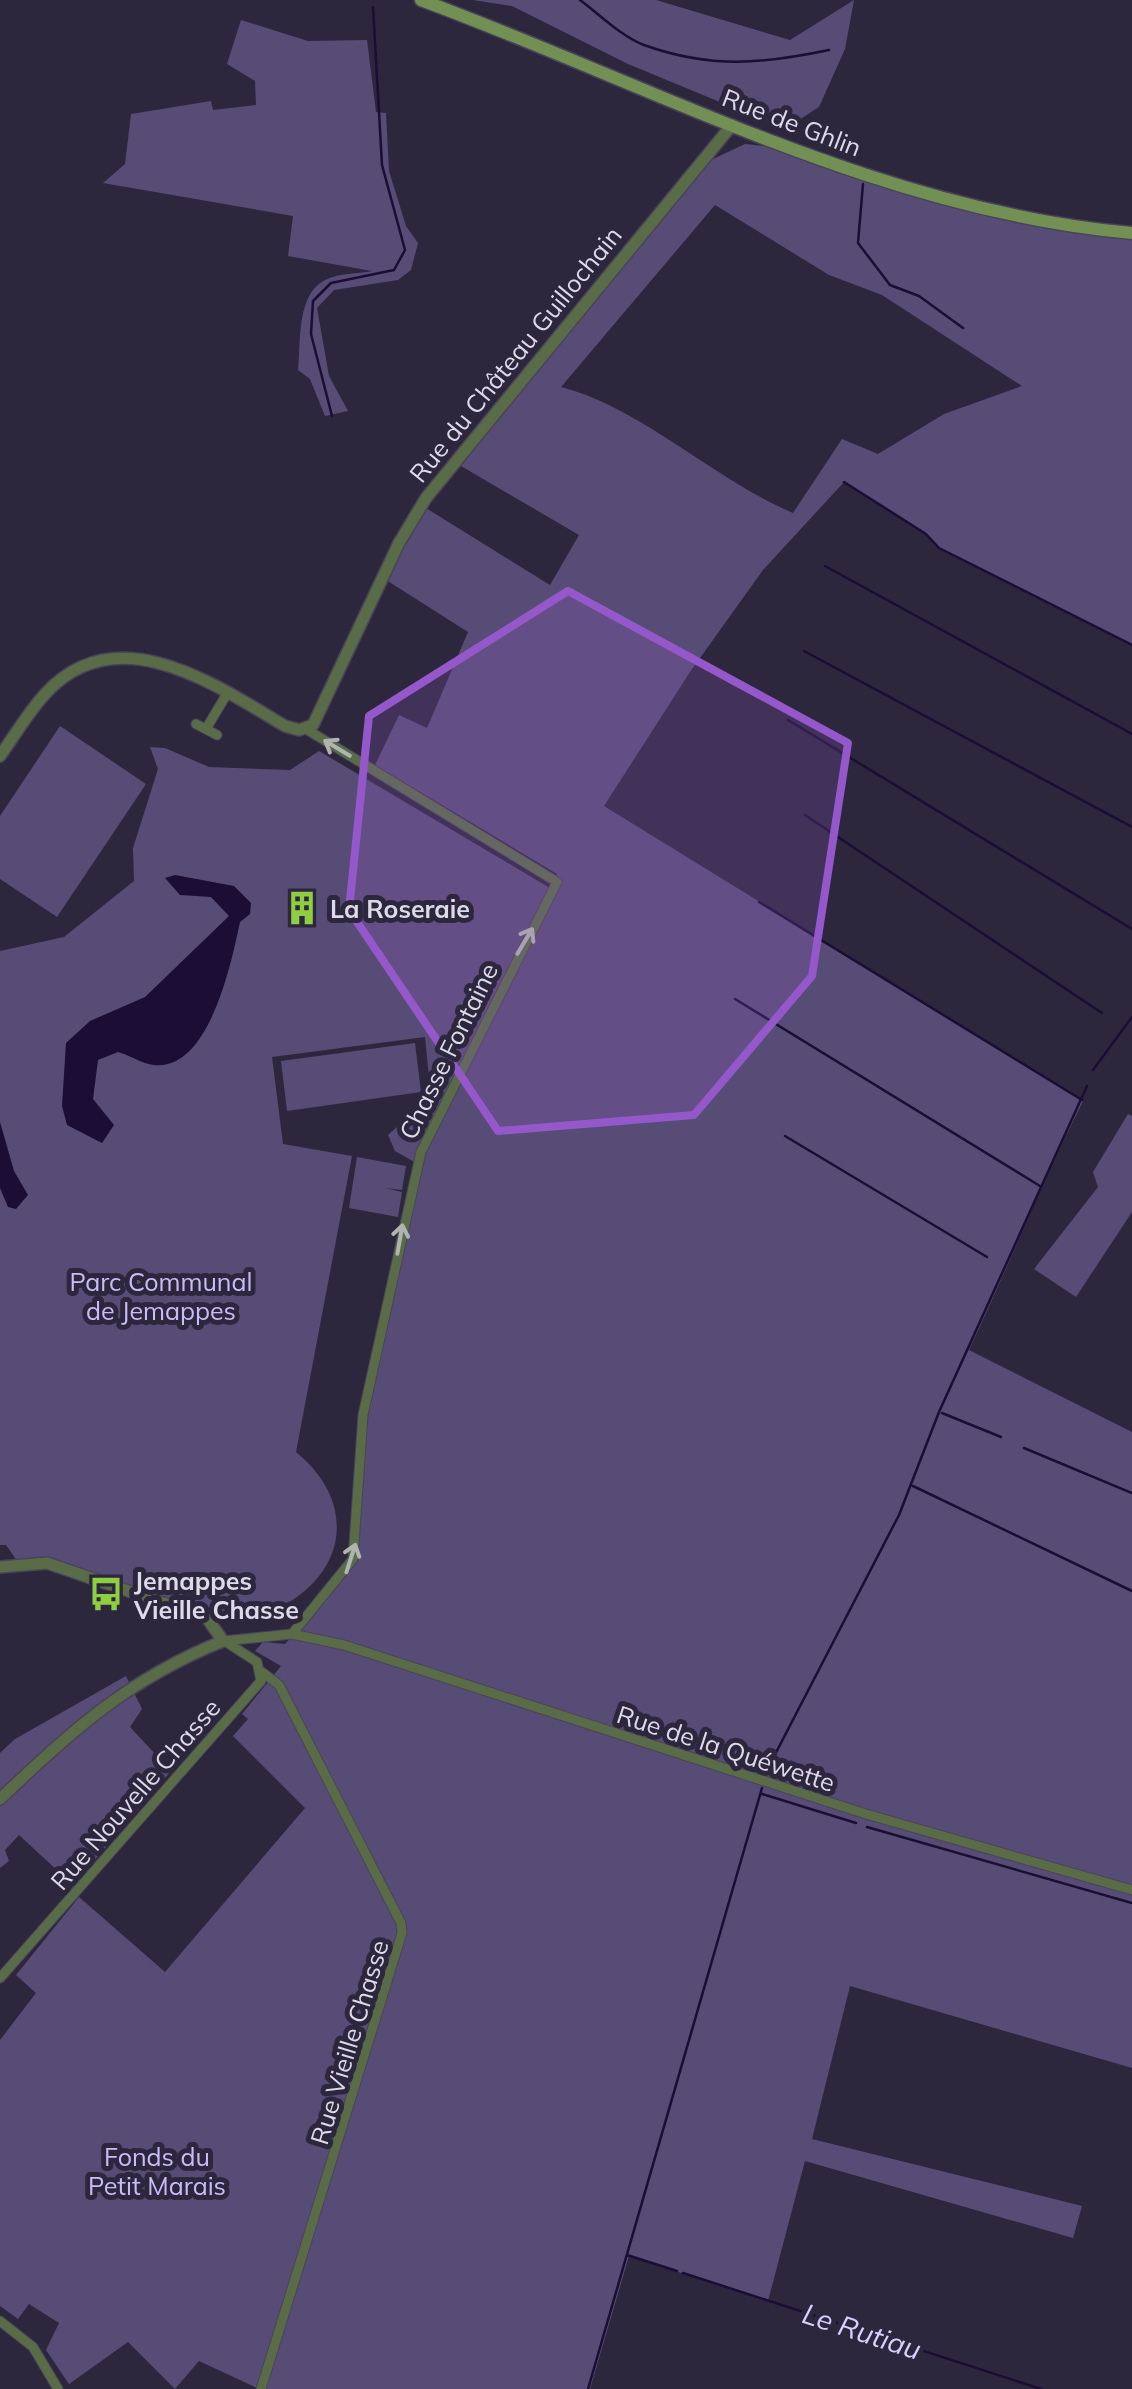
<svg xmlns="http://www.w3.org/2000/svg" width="1132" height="2389" viewBox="0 0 1132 2389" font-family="Mulish,sans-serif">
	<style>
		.green { fill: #574c75; fill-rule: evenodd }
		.water { fill: #1b0d34 }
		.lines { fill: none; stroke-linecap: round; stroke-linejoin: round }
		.stream { stroke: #1b0d34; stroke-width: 2.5 }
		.minor-casing { stroke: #494459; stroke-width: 11 }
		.tertiary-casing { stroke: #494459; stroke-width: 14 }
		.secondary-casing { stroke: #494459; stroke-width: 15 }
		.minor { stroke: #596c47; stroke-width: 9 }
		.tertiary { stroke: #596c47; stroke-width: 11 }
		.secondary { stroke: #729054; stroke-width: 12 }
		.oneway { stroke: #afb4b0 }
		.marked { fill: #9458ca; fill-opacity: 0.2; stroke: #9458ca; stroke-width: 8; stroke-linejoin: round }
		.labels { text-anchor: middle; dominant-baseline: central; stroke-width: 10; stroke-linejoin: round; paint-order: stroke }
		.street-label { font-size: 25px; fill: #dddae9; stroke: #2d273e }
		.poi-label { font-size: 25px; font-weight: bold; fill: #dddae9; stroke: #2d273e; text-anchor: start }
		.park-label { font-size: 25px; fill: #cabcf7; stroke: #2d273e }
		.water-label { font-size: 28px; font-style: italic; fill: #dad0fd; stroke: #2d273e }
	</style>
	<rect width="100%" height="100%" fill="#2d273e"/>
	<path class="green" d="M473 0H656L790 40 854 0 845 49 819 107 785 129 628 64 512 6Z
		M241 20 308 41 367 40 376 112 386 113 389 171 406 226 418 243 411 270 398 280 334 290 317 308 329 376 348 411 325 416 310 379 298 370C301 343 296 295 325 280 339 273 358 274 372 271L288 256 293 216 103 183 125 164 131 114 211 101 213 110 256 105 255 81 227 64Z
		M745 144 774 147 867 182 870 176 923 192 1132 233V645L939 548 926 534 844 482 763 570 690 672 604 806 1083 1101C1042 1183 1008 1267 969 1350L1132 1432V2068L850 1986 812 2139 1082 2206 1073 2238 805 2161 768 2301 629 2256 590 2389H259L199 2361 175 2389 128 2342 69 2384 46 2350 59 2323 29 2304 18 2319 0 2306V2040L36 1993 16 1975 79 1897 165 1972 305 1808 233 1736 248 1719 242 1714 281 1666 255 1651 263 1642 285 1644 348 1571 360 1446 418 1164 395 1151 388 1135 431 1097 425 1037 272 1057 283 1144 352 1156 296 1452C355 1500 350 1570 281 1607 270 1613 249 1621 237 1620 225 1618 219 1614 207 1618L47 1563 18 1562 6 1545H0V951L64 937 134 881 133 848 158 769 150 747 165 748 209 767 290 770 319 751 550 888 557 874 375 765 399 715 427 728 468 632 383 578 421 505 550 585 579 535 461 466 564 334 711 160ZM715 205 829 275 882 295 1022 386 944 414 878 454 842 439 793 513C715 480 640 407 561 387Z
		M60 726 146 784 57 917 0 879V816Z
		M415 1043 421 1092 287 1111 281 1061Z
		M1128 1114 1132 1116V1212L1076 1297 1034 1269 1098 1187 1093 1172Z
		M357 1157 406 1166 402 1190 385 1188 402 1192 398 1217 349 1208Z
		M126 1676 142 1709 130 1727 171 1771 73 1885 19 1835 5 1850 9 1861 0 1868V1753L15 1739Z"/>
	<path class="water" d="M175 875 234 886 251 903 250 914 240 922C231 964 209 1071 154 1065 142 1064 130 1055 118 1052L98 1060 93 1099 114 1125 102 1143 67 1125 62 1106 66 1043 90 1021 145 997 229 916 211 897 180 895 165 878Z
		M0 1122 14 1171 28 1195 16 1209 8 1207 0 1188Z"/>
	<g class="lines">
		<path class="stream" d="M580 0C599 14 622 37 644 45 711 69 762 64 829 50
			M863 184 858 243 890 285 919 296 963 328
			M332 416 311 334 313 301 331 283 394 270 405 250 382 165 373 7
			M844 482 926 534 939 548 1132 645
			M825 566 1132 734
			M804 651 1132 827
			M788 720 1132 929
			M805 815 1102 1013
			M759 902 1082 1100
			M735 999 1040 1186
			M1093 1070 1132 1017
			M785 1136 987 1257
			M942 1413 1001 1437
			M1024 1448 1132 1493
			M913 1486 1132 1591
			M768 1768 899 1515 939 1412 1087 1086
			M762 1794 856 1823
			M867 1827 1132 1903
			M627 2255 677 2271
			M683 2273 1041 2389
			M588 2389 762 1788"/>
		<g class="minor-casing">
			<path id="minor" d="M196 724 217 735
				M206 729 228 692
				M292 1634 353 1559 363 1415 421 1152 557 882 306 729
				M223 1641 292 1634 344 1645 866 1814 1132 1890
				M0 1978 261 1681 257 1662 226 1642
				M0 2321 33 2347 58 2389
				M261 2389 402 1933 401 1923 279 1685 262 1672"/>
		</g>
		<g class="tertiary-casing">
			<path id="tertiary" d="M0 756C15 735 29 711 46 693 117 616 216 685 285 726L299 730 313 725 399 543 426 498 732 125
				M0 1567 47 1563 207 1618 223 1641C130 1678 71 1731 0 1799"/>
		</g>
		<g class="secondary-casing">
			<path id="secondary" d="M421 0C654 86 881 211 1132 233"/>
		</g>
		<use href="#minor" class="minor"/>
		<use href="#tertiary" class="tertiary"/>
		<use href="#secondary" class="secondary"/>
	</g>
	<defs><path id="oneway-shaft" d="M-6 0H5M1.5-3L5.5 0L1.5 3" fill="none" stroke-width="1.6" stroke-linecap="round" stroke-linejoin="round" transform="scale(2.5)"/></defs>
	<g class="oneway">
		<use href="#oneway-shaft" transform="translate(337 748) rotate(-149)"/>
		<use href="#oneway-shaft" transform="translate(525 941) rotate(-59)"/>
		<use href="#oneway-shaft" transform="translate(400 1239) rotate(-80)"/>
		<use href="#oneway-shaft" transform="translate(351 1558) rotate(-72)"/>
	</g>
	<path class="marked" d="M568 591 848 743 812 976 694 1115 498 1131 349 910 369 716Z"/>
	<defs>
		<g id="building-bare" transform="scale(2.7)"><path d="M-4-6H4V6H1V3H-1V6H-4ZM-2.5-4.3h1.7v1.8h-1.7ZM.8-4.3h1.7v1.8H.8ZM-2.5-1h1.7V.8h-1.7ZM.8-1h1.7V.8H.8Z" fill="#8fcd42" stroke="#2d273e" stroke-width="2.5" paint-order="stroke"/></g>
		<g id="bus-bare" transform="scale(2.7)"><path d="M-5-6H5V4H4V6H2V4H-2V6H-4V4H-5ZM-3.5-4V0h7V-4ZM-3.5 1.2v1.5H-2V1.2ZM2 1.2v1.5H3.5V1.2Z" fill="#8fcd42" stroke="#2d273e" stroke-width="2.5" paint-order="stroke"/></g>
	</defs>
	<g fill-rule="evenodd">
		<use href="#building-bare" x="302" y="908"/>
		<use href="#bus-bare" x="106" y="1594"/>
	</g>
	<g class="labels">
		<g class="street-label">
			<text transform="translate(792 122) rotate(21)">Rue de Ghlin</text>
			<text transform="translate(515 354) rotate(-51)">Rue du Château Guillochain</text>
			<text transform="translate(448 1051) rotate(-64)">Chasse Fontaine</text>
			<text transform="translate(726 1748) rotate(18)">Rue de la Quéwette</text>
			<text transform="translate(135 1794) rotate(-49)">Rue Nouvelle Chasse</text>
			<text transform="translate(349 2042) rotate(-73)">Rue Vieille Chasse</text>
		</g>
		<g class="poi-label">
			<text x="330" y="908">La Roseraie</text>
			<text x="134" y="1580">Jemappes<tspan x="134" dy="29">Vieille Chasse</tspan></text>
		</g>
		<g class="park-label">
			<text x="161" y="1281">Parc Communal<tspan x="161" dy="29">de Jemappes</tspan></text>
			<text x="157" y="2156">Fonds du<tspan x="157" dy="29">Petit Marais</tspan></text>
		</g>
		<g class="water-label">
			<text transform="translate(862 2331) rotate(18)">Le Rutiau</text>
		</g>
	</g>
</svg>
